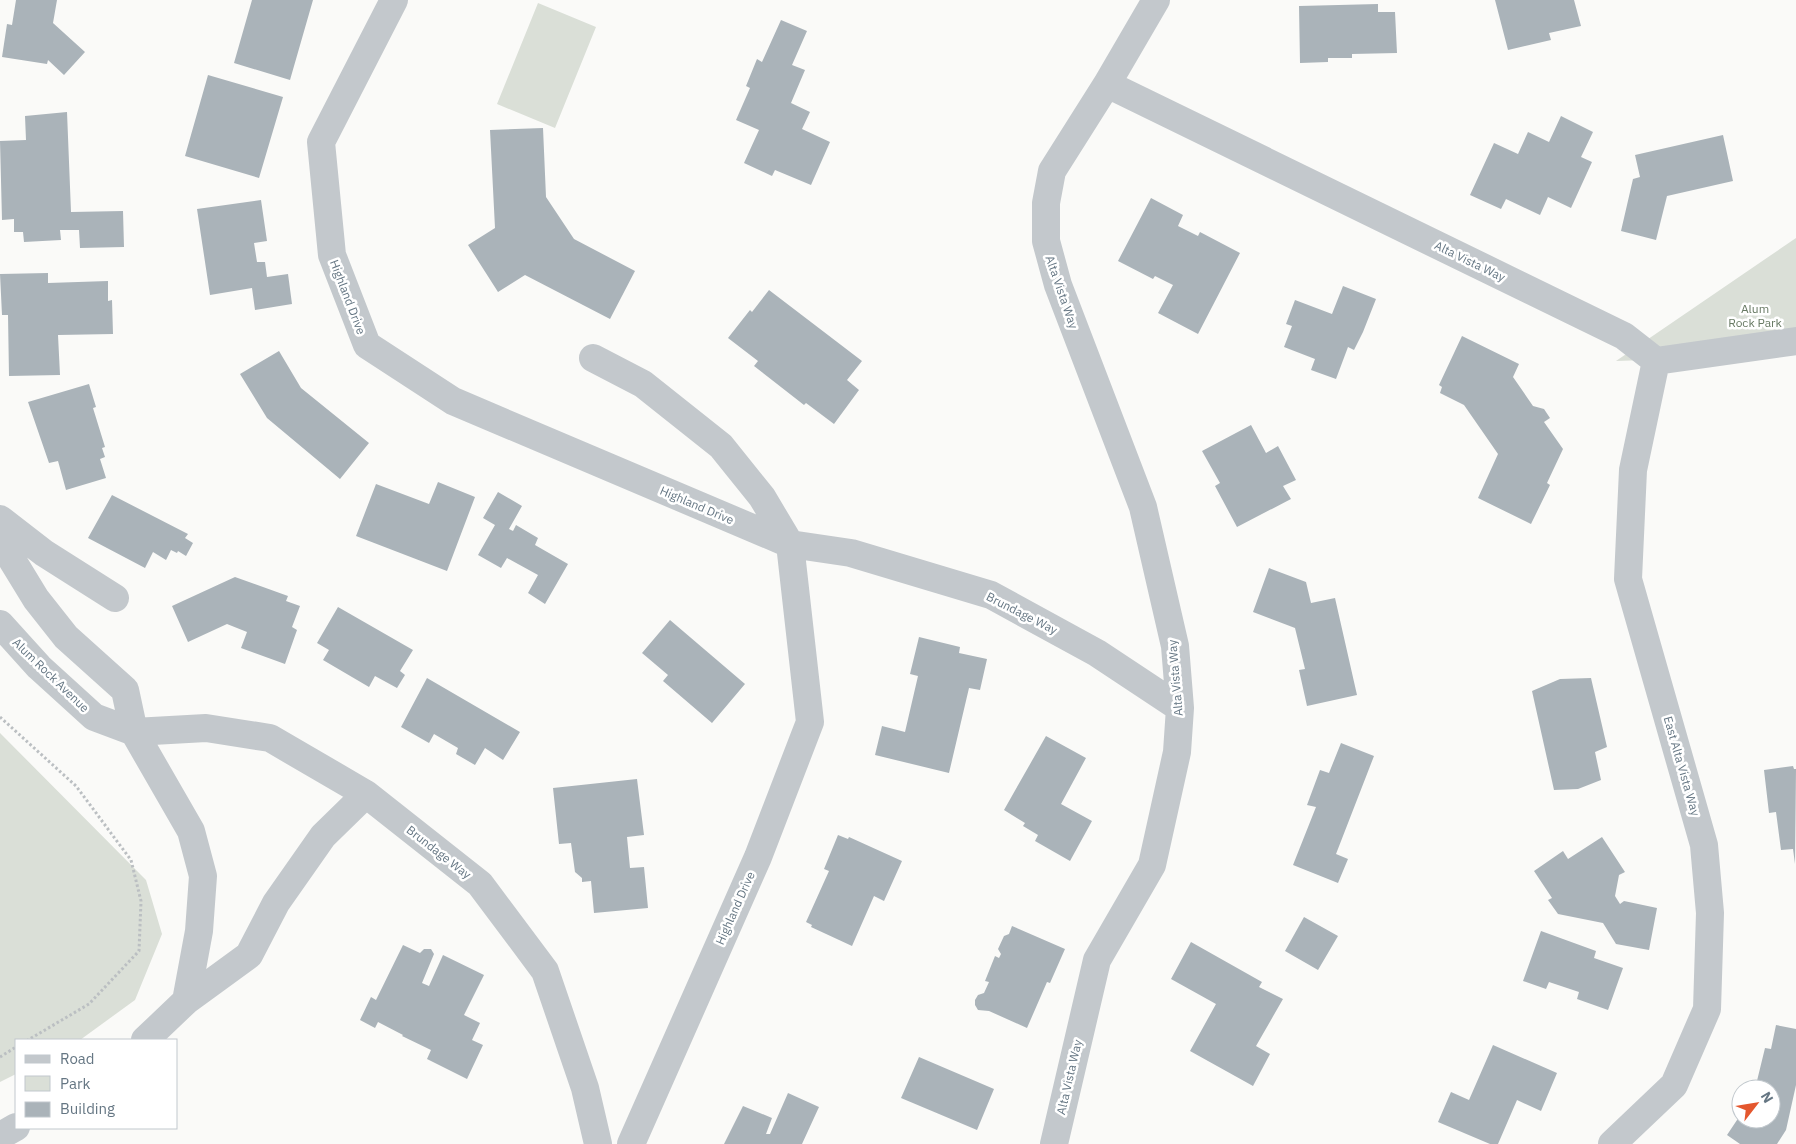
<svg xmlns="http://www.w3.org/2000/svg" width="1796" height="1144" viewBox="0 0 1796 1144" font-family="'IBM Plex Sans',sans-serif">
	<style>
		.green { fill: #dadfd7 }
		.building { fill: #aab3b9 }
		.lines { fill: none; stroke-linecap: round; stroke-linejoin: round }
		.path { stroke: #bbbfc2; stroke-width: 3; stroke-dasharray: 2.5 2.5; stroke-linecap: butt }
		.minor { stroke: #c3c8cc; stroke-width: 28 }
		.labels { text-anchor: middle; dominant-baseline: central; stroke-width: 5; stroke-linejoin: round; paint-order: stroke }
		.street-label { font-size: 12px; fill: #657683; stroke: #fff }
		.park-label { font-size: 12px; fill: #687a64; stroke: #fff }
	</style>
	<rect width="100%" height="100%" fill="#fafaf8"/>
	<path class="green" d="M538 3 596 27 555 128 497 104Z
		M1796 238V355L1616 361Z
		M0 733 146 880 162 934 135 1000 80 1040H16V1074L0 1082Z"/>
	<path class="building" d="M16 0H57L53 23 85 52 64 75 48 60 47 64 2 57 7 24 12 25Z
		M252 0H313L290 80 234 63Z
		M1495 0H1574L1581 26 1549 33 1551 40 1508 50Z
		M1378 4V12H1395L1397 53 1352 54V58H1328V62L1300 63 1299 6Z
		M781 20 807 31 792 65 805 70 791 103 810 112 802 129 830 142 811 185 775 170 772 176 744 163 759 130 736 120 750 88 746 86 757 59 762 62Z
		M208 75 283 97 259 178 185 156Z
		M67 112 71 212 123 211 124 247 80 248 79 230H60L61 240 24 242 23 232H14V219L2 220 0 141 26 140 25 116Z
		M1561 116 1593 132 1581 157 1592 162 1571 208 1548 197 1540 215 1506 199 1501 209 1470 195 1494 143 1518 154 1528 132 1549 142Z
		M543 128 546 197 574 239 635 271 610 319 525 275 498 292 468 245 495 228 490 130Z
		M1723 135 1733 181 1667 196 1656 240 1621 231 1633 179 1640 177 1635 155Z
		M1151 198 1183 215 1178 226 1198 236 1200 232 1240 253 1198 334 1158 313 1173 285 1155 276 1153 279 1118 261Z
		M261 200 267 241 254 243 257 262H265L267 277 288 274 292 304 255 310 252 288 210 295 197 209Z
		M48 273V283L108 281V301L112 300 113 334 58 335 60 375 9 376 8 315H2L0 274Z
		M1343 286 1376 299 1363 332 1354 350 1348 347 1336 379 1311 370 1315 359 1284 347 1292 326 1286 324 1295 300 1332 314Z
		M769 290 862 361 847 380 859 390 834 424 806 403 804 405 754 366 758 361 728 338 750 310 752 312Z
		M1462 336 1519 364 1513 377 1533 406 1544 409 1550 418 1544 422 1563 449 1547 483 1550 485 1531 524 1478 498 1498 454 1464 405 1440 393 1442 387 1439 385Z
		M279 351 301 388 369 443 340 479 267 418 240 374Z
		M89 384 96 407 93 408 105 447 102 448 105 457 100 459 106 478 66 490 58 461 49 463 28 402Z
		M1251 425 1266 453 1278 446 1296 480 1283 486 1291 499 1237 527 1215 486 1220 483 1202 451Z
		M438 482 475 497 447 571 356 536 376 484 429 504Z
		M498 492 522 506 509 529 513 531 516 525 538 538 535 545 568 564 545 604 528 593 538 575 507 558 501 568 478 555 495 525 483 518Z
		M112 495 188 534 185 538 193 543 186 556 178 551 177 553 171 550 166 560 153 552 145 568 88 538Z
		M1269 568 1306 582 1311 603 1335 598 1357 695 1307 706 1299 670 1305 669 1295 628 1253 612Z
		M235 577 288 596 286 601 300 606 292 627 297 630 285 664 241 648 247 632 227 624 188 642 172 606Z
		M338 607 413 650 400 671 405 675 397 688 375 676 369 687 323 660 329 650 317 643Z
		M670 620 745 684 712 723 663 681 668 675 642 653Z
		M919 637 960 647 959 653 987 659 980 690 969 688 949 773 875 755 882 726 905 732 918 676 910 674Z
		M427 678 520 732 503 760 485 748 475 765 456 754 458 748 434 734 429 743 401 727Z
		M1591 678 1607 747 1595 752 1601 780 1578 789 1554 790 1532 691 1560 679Z
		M1046 736 1086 758 1061 804 1092 821 1070 861 1035 841 1038 835 1023 826 1025 823 1004 810Z
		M1341 743 1374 756 1336 854 1348 859 1338 883 1293 865 1316 807 1307 805 1320 770 1329 773Z
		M1793 766 1794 769H1796L1795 864 1793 849 1781 850 1776 812 1769 813 1764 770Z
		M637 779 644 835 627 837 630 868 644 867 648 908 594 913 591 881 582 882V878L575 872 571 843 559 844 553 788Z
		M838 835 848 839 849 837 902 861 884 901 874 896 852 946 811 927 812 925 806 922 829 871 824 869Z
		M1602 837 1625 872 1619 875 1615 896 1620 904 1624 901 1657 908 1649 950 1616 944 1603 923 1558 914 1548 900 1552 898 1534 871 1563 851 1568 859Z
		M1304 917 1338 936 1318 970 1285 951Z
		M1012 926 1065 949 1050 983 1047 982 1027 1028 989 1011 978 1010 975 1005V1000L978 995 984 993 989 982 985 981 995 956 999 958 1001 954 998 949 1004 936 1009 934Z
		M1541 931 1596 951 1594 958 1623 968 1608 1010 1577 999 1579 992 1549 982 1546 989 1523 981Z
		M1191 942 1262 982 1259 987 1283 999 1256 1046 1270 1054 1253 1086 1190 1051 1216 1004 1171 979Z
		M403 945 420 953 424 949H431L434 954 422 983 429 986 443 955 484 975 464 1015 480 1023 472 1040 483 1045 467 1079 427 1059 431 1050 402 1036 403 1035 378 1022 375 1028 360 1020 371 997 376 1000Z
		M1776 1025 1796 1029V1085L1786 1130 1777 1144H1740L1727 1135 1741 1114V1119H1771V1089H1755L1765 1048 1771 1049Z
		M1493 1045 1557 1073 1541 1111 1517 1100 1498 1144H1490L1438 1122 1451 1092 1469 1100Z
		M919 1057 994 1089 977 1130 901 1098Z
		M788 1093 819 1107 802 1144H724L743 1106 772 1118 766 1134H770Z"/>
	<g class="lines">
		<path class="path" d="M0 717 76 786 131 860 141 901 139 951 89 1004 28 1040
			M0 1057 16 1047"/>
		<path class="minor" d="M394 0 321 142 332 255 367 345 453 401 790 544 851 553 991 595 1097 653 1180 708
			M1107 84 1624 336 1656 361 1796 341
			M593 358 643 384 721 446 762 497 790 544 810 722 758 857 631 1144
			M0 519 44 553 115 598
			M0 540 36 599 66 637 125 690 134 732 191 831 203 876 199 931 186 1001 145 1040
			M0 624 39 667 94 717 134 732 206 728 270 738 366 794 480 884 545 971 585 1088 598 1144
			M186 1001 249 955 276 903 323 836 366 794
			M0 1136 16 1127
			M1054 1144 1097 960 1152 865 1177 752 1180 708 1175 646 1143 507 1058 285 1046 241V203L1052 171 1107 84 1156 0
			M1612 1144 1674 1085 1707 1009 1710 913 1704 845 1628 579 1633 470 1656 361"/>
	</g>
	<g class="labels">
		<g class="street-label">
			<text transform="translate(1470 261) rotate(26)">Alta Vista Way</text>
			<text transform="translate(1062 292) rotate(71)">Alta Vista Way</text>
			<text transform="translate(348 297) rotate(69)">Highland Drive</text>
			<text transform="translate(697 505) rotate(23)">Highland Drive</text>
			<text transform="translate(1022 613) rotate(27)">Brundage Way</text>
			<text transform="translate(51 675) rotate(44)">Alum Rock Avenue</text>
			<text transform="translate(1175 678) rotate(-95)">Alta Vista Way</text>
			<text transform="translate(1682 766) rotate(74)">East Alta Vista Way</text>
			<text transform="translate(439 852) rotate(38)">Brundage Way</text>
			<text transform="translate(735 908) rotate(-66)">Highland Drive</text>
			<text transform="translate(1069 1077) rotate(-77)">Alta Vista Way</text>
		</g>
		<g class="park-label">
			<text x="1755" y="308">Alum<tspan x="1755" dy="14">Rock Park</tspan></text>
		</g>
	</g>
	<rect x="15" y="1039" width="162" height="90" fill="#ffffff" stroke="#c1c8cd"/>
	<rect x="25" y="1055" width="25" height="8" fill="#c3c8cc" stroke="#c1c8cd"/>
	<text x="60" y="1064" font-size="15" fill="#657683">Road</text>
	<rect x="25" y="1076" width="25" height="15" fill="#dadfd7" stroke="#c1c8cd"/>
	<text x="60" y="1089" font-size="15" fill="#657683">Park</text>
	<rect x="25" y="1102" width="25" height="15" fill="#aab3b9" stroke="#c1c8cd"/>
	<text x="60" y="1114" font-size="15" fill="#657683">Building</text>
	<g transform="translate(1756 1104) rotate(59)"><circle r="24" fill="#ffffff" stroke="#c1c8cd"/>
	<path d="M0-4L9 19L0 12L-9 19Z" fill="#e4572e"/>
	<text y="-8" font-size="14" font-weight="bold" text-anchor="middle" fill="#657683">N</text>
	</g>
</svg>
